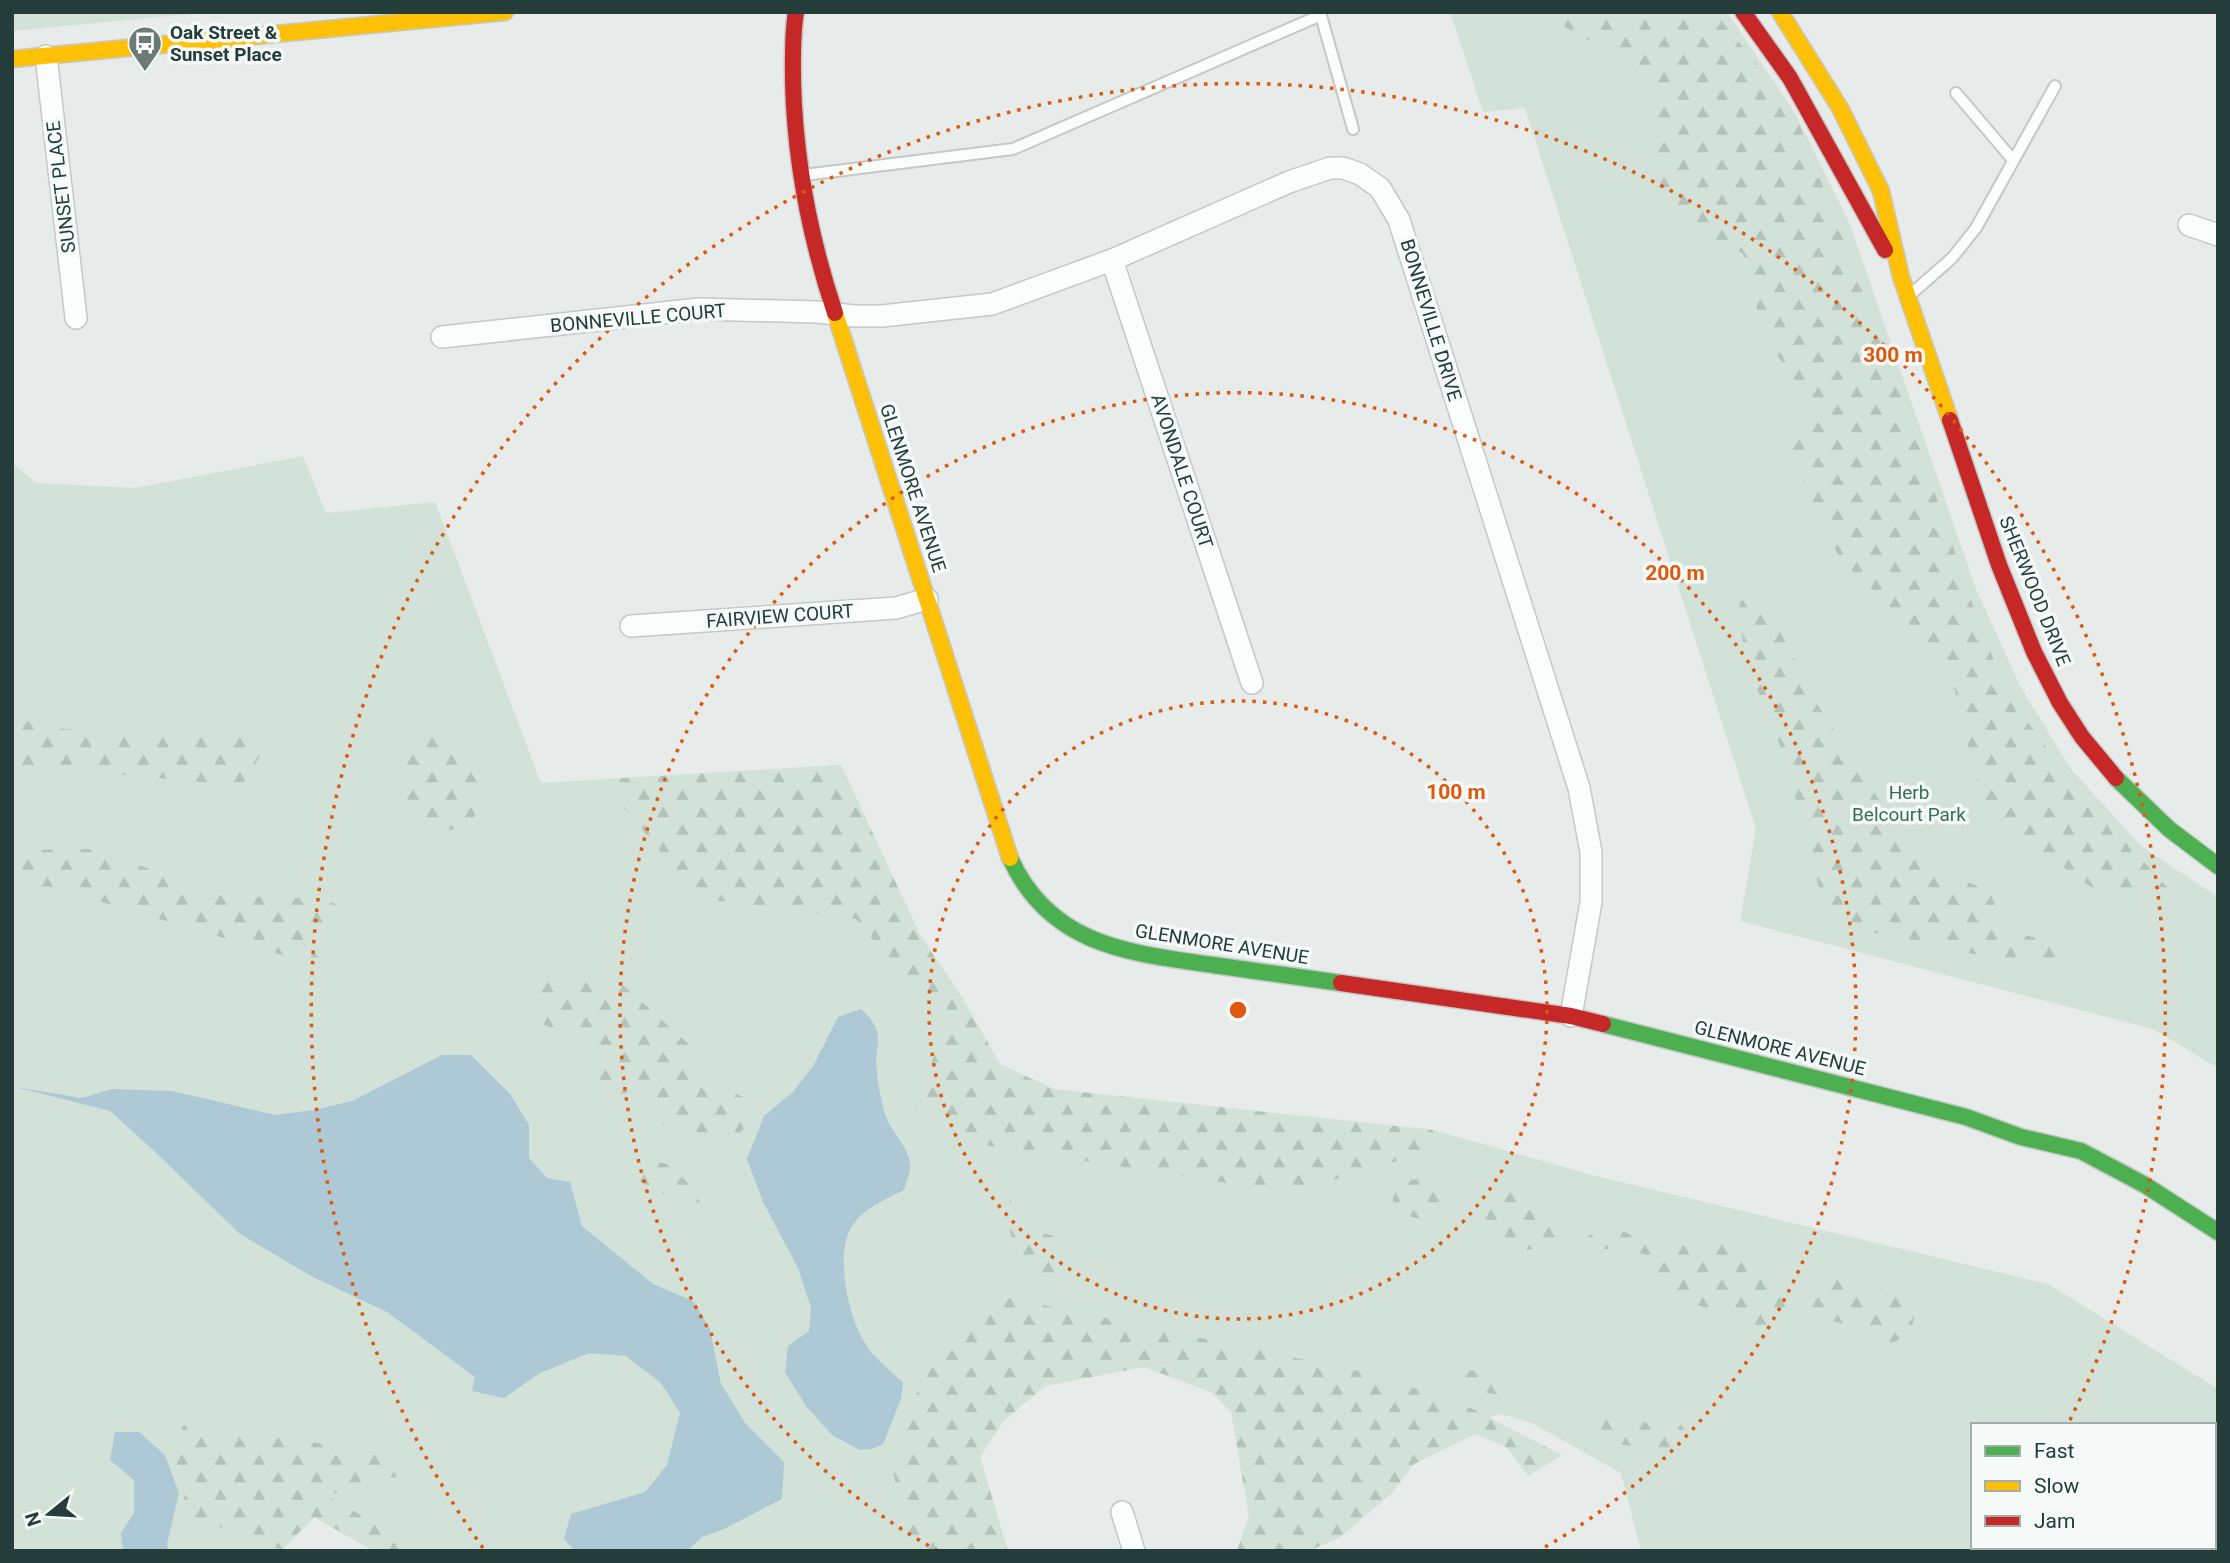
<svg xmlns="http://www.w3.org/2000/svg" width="2230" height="1563" viewBox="0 0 2230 1563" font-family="Roboto,sans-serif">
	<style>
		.green { fill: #d2e2d8; fill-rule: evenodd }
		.forest { fill: url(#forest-firs) }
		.water { fill: #acc9d5 }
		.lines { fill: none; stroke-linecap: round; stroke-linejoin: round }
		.lane-casing { stroke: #c4c8c7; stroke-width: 14 }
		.street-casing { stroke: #c4c8c7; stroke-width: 24 }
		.fast-casing { stroke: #c4c9c7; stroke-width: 19 }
		.slow-casing { stroke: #c4c9c7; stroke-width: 19 }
		.jam-casing { stroke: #c4c9c7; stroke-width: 19 }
		.lane { stroke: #fbfcfc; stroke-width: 10 }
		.street { stroke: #fbfcfc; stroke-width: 21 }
		.fast { stroke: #4caf50; stroke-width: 16 }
		.slow { stroke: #ffc107; stroke-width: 16 }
		.jam { stroke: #c62828; stroke-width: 16 }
		.ring { fill: none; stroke: #de580e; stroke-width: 3.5; stroke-dasharray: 3.5 7 }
		.labels { text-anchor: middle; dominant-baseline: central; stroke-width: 7; stroke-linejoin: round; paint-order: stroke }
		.poi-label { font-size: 19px; font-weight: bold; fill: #253d3a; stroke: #f5f9f8; text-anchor: start }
		.street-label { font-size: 19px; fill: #253d3a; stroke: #f5f9f8 }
		.park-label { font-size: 19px; fill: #337053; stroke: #f5f9f8 }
		.centre { fill: #de580e; stroke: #f5f9f8; stroke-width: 3.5 }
		.ring-label { font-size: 21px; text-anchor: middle; font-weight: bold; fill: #de580e; stroke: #f5f9f8; stroke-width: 7; stroke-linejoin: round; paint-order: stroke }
	</style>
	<defs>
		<pattern id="forest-firs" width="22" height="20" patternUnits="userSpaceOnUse" patternTransform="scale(1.75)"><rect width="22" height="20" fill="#d2e2d8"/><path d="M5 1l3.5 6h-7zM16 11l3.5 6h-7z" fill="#b4c3ba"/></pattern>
	</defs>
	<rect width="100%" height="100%" fill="#e7ebe9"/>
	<path class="green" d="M12 12H211L12 31Z
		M1450 12H1727L1795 113 1849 222 1976 589 2020 686 2071 769 2142 847 2218 897V1068L2153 1029 1740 921 1756 829 1525 108 1483 112Z
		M303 456 326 513 435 502 541 783 841 765 920 935 963 999 1000 1064 1053 1089 1433 1130 1592 1175 2048 1284 2218 1389V1551H1641L1621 1473 1532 1423 1501 1414 1289 1481 1242 1354 1025 1358 968 1452 1000 1551H374L314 1517 281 1551H12V463L36 483 135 488ZM1973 1425H2214V1547H1973Z"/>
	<path class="forest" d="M1539 12H1715L1795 113 1896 378 1978 620 2007 694 2085 799 2168 888 2102 895 1984 810 1948 662 1840 559 1787 447 1811 403 1764 336 1743 253 1707 241 1658 189 1648 154 1657 80Z
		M1750 595 1774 616 1817 704 1887 812 1934 868 1989 891 2002 919 2019 934 2068 945V963L2006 961 1848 927 1824 906 1784 756 1748 666 1738 616 1740 602Z
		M12 718 65 729 168 738 276 729 242 786 12 764Z
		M445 731 472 756 492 782 469 827 442 831 411 811 392 761 415 737Z
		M841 765 920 935 963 999 1000 1064 1053 1089 1433 1130 1434 1150 1290 1193 977 1144 915 1109 944 1028 856 919 699 898 610 791 609 779Z
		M99 849 214 895 322 899 347 908 311 949 329 969 52 887 12 884V850Z
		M568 975 614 977 693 1048V1076L743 1097 751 1120 735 1138H708L698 1141 695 1127 679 1123 652 1124 659 1107 633 1091 613 1096 597 1080 601 1048 544 1025 535 985Z
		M652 1160 670 1165 689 1184 706 1212 699 1216 688 1210 679 1197H669L637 1180 639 1171Z
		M1421 1179 1445 1190 1451 1209 1425 1220 1395 1213 1393 1199 1398 1181Z
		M1495 1185 1560 1208 1554 1243 1527 1250 1498 1251C1478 1220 1473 1217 1495 1185Z
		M1010 1200 1032 1230 1054 1236 1064 1276 1034 1272 1013 1250 1007 1207Z
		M1603 1227 1625 1232 1653 1247 1677 1243 1693 1249 1706 1244 1711 1238 1781 1275 1788 1293C1806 1296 1816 1277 1832 1274 1837 1273 1846 1276 1851 1277L1857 1295 1869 1298 1880 1289 1898 1291 1912 1298C1918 1328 1910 1335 1884 1347L1870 1330 1790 1311 1763 1327 1653 1290 1647 1255 1624 1249H1591L1581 1241Z
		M1005 1297 1363 1372 1461 1403 1562 1455 1528 1476 1506 1447 1475 1434 1414 1464 1392 1493 1339 1538 1308 1551H1237L1249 1516 1231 1412 1213 1393 1144 1367 1045 1386 1003 1422 980 1457 1008 1551H906L893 1469 931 1350Z
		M1482 1369 1493 1380 1515 1385 1512 1396C1495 1395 1474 1393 1465 1377L1469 1371Z
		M1611 1404 1628 1422 1680 1423 1693 1442 1662 1450 1618 1444 1593 1421Z
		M183 1425 393 1453 404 1476 361 1482 327 1496 426 1551H374L314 1517 282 1550 180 1512 186 1491 174 1454Z"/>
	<path class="water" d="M861 1009C889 1035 873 1043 877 1074 878 1086 881 1099 884 1111 889 1131 909 1146 910 1164 911 1172 906 1182 904 1190 884 1200 859 1210 849 1232 836 1259 849 1319 865 1343 874 1358 890 1371 903 1382L901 1399 883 1444 872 1449 860 1450 832 1435 806 1406 785 1372 788 1346 809 1331 811 1308 798 1268 763 1202 747 1159 764 1116 793 1092 813 1066 838 1017Z
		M442 1055H471L510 1094 529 1125V1158L547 1178 570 1182 582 1226 653 1284 693 1301 710 1329 721 1384 746 1424 784 1462 782 1499 724 1529 702 1537 687 1551H575L564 1539 571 1514 645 1492 667 1465 680 1413 661 1383 626 1356 589 1353 540 1373 504 1398 472 1391 475 1377 387 1312 311 1276 240 1234 151 1148 110 1111 15 1087 82 1098 112 1089 172 1091 275 1115 314 1110 352 1101Z
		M115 1432H139L165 1455 179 1493 167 1544 168 1551H123L121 1533 134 1513V1480L110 1460Z"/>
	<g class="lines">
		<g class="lane-casing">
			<path id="lane" d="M1320 12 1353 129
				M1956 93 2013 160
				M804 175 1013 149 1321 15
				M1910 295 1952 258 1976 228 2055 86"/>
		</g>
		<g class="street-casing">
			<path id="street" d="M46 56 76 318
				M2189 225 2218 235
				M1112 260 1252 683
				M442 337 699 309 817 312 855 316H882L992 304 1112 260 1289 182 1330 168H1343L1360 174 1380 188 1399 220 1579 788 1591 852V902L1571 1016
				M631 626 896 608 927 599
				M1122 1512 1134 1551"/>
		</g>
		<g class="fast-casing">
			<path id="fast" d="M2116 778 2169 829 2218 866
				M1010 858C1050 946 1129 953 1213 965 1256 971 1298 977 1341 983
				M1603 1024 1966 1117 2021 1137 2081 1151 2145 1185 2218 1232"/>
		</g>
		<g class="slow-casing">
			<path id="slow" d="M1780 12 1840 108 1881 191 1901 277 1950 420
				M12 59 505 12
				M835 313 1010 858"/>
		</g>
		<g class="jam-casing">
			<path id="jam" d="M796 12C792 35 793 58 793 82 795 161 810 238 835 313
				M1743 12 1790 78 1885 250
				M1950 420 1999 565 2034 652 2060 703 2082 737 2116 778
				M1341 983 1571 1016 1603 1024"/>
		</g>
		<use href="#lane" class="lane"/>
		<use href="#street" class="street"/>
		<use href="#fast" class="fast"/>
		<use href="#slow" class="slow"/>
		<use href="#jam" class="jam"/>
	</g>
	<g class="ring">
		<circle cx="1238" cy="1010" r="309"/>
		<path d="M938 1551A618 618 0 1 1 1538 1551"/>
		<path d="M483 1548A927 927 0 1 1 2068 1424"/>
	</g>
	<defs>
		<g id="bus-pin" transform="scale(1.75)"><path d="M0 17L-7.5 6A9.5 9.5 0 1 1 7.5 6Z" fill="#697a77" stroke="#f5f9f8"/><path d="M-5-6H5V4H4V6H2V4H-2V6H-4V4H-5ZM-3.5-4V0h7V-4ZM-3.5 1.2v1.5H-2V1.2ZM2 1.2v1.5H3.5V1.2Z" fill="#fff"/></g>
	</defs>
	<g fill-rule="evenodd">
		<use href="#bus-pin" x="145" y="43"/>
	</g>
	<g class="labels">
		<g class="poi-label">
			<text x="170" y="32">Oak Street &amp;<tspan x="170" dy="22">Sunset Place</tspan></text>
		</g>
		<g class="street-label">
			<text transform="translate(61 187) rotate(-97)">SUNSET PLACE</text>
			<text transform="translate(638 318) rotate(-5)">BONNEVILLE COURT</text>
			<text transform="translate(1431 320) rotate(73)">BONNEVILLE DRIVE</text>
			<text transform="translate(1182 471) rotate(72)">AVONDALE COURT</text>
			<text transform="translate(913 488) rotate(72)">GLENMORE AVENUE</text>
			<text transform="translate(2035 591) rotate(68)">SHERWOOD DRIVE</text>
			<text transform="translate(780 616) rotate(-4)">FAIRVIEW COURT</text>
			<text transform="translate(1222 944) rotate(9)">GLENMORE AVENUE</text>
			<text transform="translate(1780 1048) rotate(14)">GLENMORE AVENUE</text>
		</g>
		<g class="park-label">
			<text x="1909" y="792">Herb<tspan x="1909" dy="22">Belcourt Park</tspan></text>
		</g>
	</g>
	<circle cx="1238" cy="1010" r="10" class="centre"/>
	<g class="ring-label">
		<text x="1893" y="362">300 m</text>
		<text x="1675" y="580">200 m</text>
		<text x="1456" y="799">100 m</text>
	</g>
	<rect width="2230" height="1563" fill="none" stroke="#253d3a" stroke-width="28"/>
	<rect x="1971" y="1423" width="245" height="126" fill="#f5f9f8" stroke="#a2aeac" stroke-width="2"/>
	<rect x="1985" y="1446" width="35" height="10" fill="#4caf50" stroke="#a2aeac" stroke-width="2"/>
	<text x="2034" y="1458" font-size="21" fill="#253d3a">Fast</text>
	<rect x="1985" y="1481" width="35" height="10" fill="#ffc107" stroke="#a2aeac" stroke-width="2"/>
	<text x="2034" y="1493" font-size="21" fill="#253d3a">Slow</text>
	<rect x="1985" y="1516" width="35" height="10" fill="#c62828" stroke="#a2aeac" stroke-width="2"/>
	<text x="2034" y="1528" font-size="21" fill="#253d3a">Jam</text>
	<g transform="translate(49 1514) rotate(252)" stroke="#f5f9f8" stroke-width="5" paint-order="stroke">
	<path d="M0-5L12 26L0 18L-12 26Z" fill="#253d3a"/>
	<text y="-10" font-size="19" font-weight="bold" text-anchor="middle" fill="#253d3a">N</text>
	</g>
</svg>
